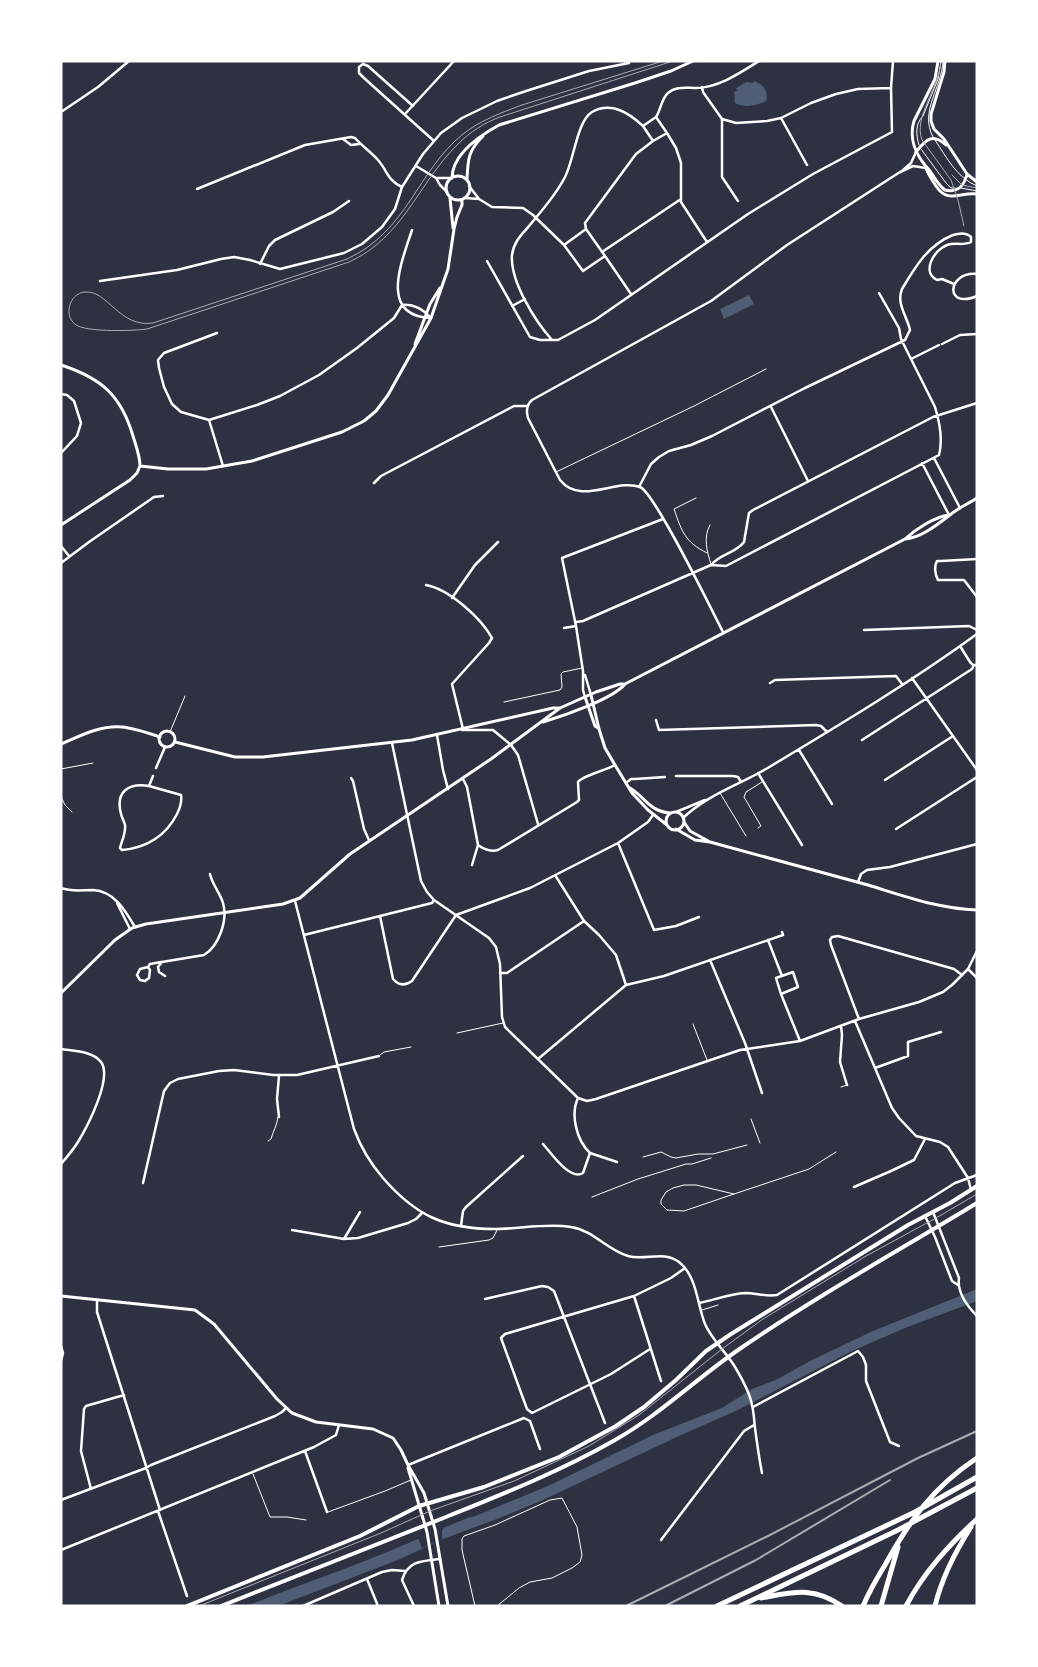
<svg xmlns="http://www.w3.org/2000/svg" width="1038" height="1667" viewBox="0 0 1038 1667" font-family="Lato,sans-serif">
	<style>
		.water { fill: #4f5d75 }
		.pier { fill: #2d3142 }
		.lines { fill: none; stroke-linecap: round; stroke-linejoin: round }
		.service { stroke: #fff; stroke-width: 1 }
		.minor { stroke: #fff; stroke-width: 2.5 }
		.tertiary { stroke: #fff; stroke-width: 3 }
		.secondary { stroke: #fff; stroke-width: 4 }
		.motorway { stroke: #fff; stroke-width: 5 }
		.tram { stroke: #abadb3; stroke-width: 1 }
		.rail { stroke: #abadb3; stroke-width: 2 }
	</style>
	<rect width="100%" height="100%" fill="#2d3142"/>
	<path class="water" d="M754 81C763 84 769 91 766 101 757 106 744 108 735 103L734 92 738 90 735 89 746 82 753 83Z
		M749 295 754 304 724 319 720 309Z
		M977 1289V1301L905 1328 852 1351 738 1410 681 1435 543 1500 497 1519 443 1539 398 1560 278 1606H247C283 1591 321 1578 357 1564 395 1550 432 1532 470 1517H473L550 1485 653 1435 722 1408 752 1389 776 1380 812 1360 873 1331Z"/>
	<path class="pier" d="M444 1527 442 1531V1539L422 1548 418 1538Z"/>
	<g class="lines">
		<path class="service" d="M933 137C919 111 942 88 943 61
			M935 140C947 158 957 178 977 186
			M919 145C916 135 915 124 923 116L938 79 941 61
			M921 149 946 183 951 188H955
			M961 188 977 191
			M556 472 694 406 766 369
			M696 498 674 509C682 532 685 542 707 553
			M710 525C703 537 707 552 711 564
			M504 702 560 690 562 687 561 674 563 672 582 668
			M170 732 185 696
			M61 769 93 763
			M720 793 746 836
			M61 797 65 805 72 812
			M758 828 761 826 744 797 746 792 762 782
			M693 1024 707 1060
			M457 1033 503 1023
			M380 1055 384 1052 411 1047
			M841 1087 847 1085
			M751 1119 760 1143
			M268 1141 271 1139C273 1131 277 1126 278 1117
			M643 1157 661 1152 671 1157 676 1158 698 1154H713L747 1145
			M734 1194 684 1211 667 1210 661 1204V1200L666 1192 673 1188 684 1185H696L734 1194 809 1169 836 1152
			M592 1197 638 1179 686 1164H692L711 1158
			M439 1247 489 1240 493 1238 497 1230
			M702 1310 718 1305
			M253 1474 270 1517H287L306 1520
			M328 1512 385 1491 411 1480
			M475 1606 462 1550V1539L464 1536 495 1525 550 1500 562 1498 577 1527 582 1555 580 1562 572 1568 552 1578 530 1582 519 1588 497 1606"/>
		<path class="minor" d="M702 87 703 92 722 119V177L738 201
			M413 106 368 66 363 64 359 67V73L364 78 434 141
			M61 112 98 87 129 61
			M405 114 454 61
			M656 117C661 110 661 99 668 93 676 86 685 88 695 88 718 88 740 73 759 61
			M781 118 807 165
			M722 119 736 123 767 121 781 118 811 103 836 94 858 89 891 88
			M667 133 676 148 681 163V202L707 242
			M343 139 351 145 359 144
			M416 166 436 178 440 185 447 192
			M901 172 911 163 916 152
			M436 178H451
			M469 186 479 199 492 207 523 208 533 215 564 245
			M197 189 305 145 351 137 355 138C362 146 371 152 378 160 387 170 387 180 402 187
			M465 198 479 199
			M586 229 585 223 636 154 653 141 667 133 656 117 643 126 653 141
			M586 229 605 256 583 271 564 245Z
			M412 230C402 261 378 316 431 318
			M602 252 681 199
			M605 256 631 294
			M487 261 530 337 540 340H558L595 320 748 214 813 174 892 132 891 88 893 61
			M260 264 269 246 275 240 333 212 349 201
			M977 274C947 271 944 310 977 296
			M100 281 177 270 221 259 234 257 250 260 280 269 344 253 362 244 382 227 395 209 402 187 423 154 441 133 462 118 497 101 523 92 589 71 629 63
			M402 305C413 304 423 309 431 318
			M512 306 525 299
			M217 333 164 353 158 360 159 368 164 387 172 404 181 412 209 420 257 405 280 396 319 375 357 348 394 318 402 305
			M552 340C535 321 510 281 512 255 514 239 525 232 534 220 545 207 557 193 565 177 574 160 577 121 592 112 611 101 629 113 643 126
			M942 344 960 335 977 334
			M911 359 939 345
			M61 394 67 395 74 401 81 423 77 436 61 453
			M771 407 808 481
			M209 420 223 466
			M934 458 960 508
			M922 463 949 515
			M374 483 381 476 514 406H527
			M639 487 651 464 659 457 669 451 691 445 712 436 805 388 905 340 910 330C907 316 896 304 902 289 915 267 928 245 953 235 959 233 966 232 971 237V242C963 246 955 242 947 245 934 250 921 272 937 280L942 279 954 284
			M61 546 69 556
			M977 559 941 561H937C934 566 935 575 938 580H964L977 597
			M61 563 89 542 154 497 163 496
			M711 565C720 554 736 553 744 542L749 513 753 510 933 417 977 403
			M426 585C449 589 481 618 492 638L489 643 452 684 463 729
			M452 598 475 565 498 542
			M576 622 583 621 711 565 726 566 939 455C943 440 939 420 935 407L901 339 899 328 879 293
			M564 628 576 626
			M864 630 969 626 977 630
			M723 632C712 611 655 493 640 487 616 478 581 506 560 480L528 418C526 411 526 405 532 400L711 301 787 245 900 172 913 166 926 168
			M960 646 970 662 973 665
			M585 675 591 695
			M912 678 977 770
			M770 683 775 680 896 676 902 684
			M585 697 583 690V671L576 626 562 558 663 519
			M656 720 659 730 816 725 821 726 827 732
			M462 730H493L511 745 518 755 538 824
			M437 735 443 770 448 789
			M862 740 972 669 974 665H977
			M392 743 421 881 427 892 434 900 489 938 496 947 500 964 502 1017 505 1027 578 1098 587 1101 596 1099 740 1050 800 1041 859 1019 919 1002 943 992 952 985 968 969 977 951
			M799 750 832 804
			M156 768 165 747
			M758 773 802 845
			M676 776H733L738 777 741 782
			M351 778 353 781 364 829 369 840
			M463 779 467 787 478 845 472 865
			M885 780 953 736
			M626 783 631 779H635L665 777
			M149 786 181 795C182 801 180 808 177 814 166 836 146 848 122 850L120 848C122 840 126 833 125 825 124 821 122 818 121 814 115 791 129 783 149 786L153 776
			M676 812 705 800
			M683 818C708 794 742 784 771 766 841 724 911 682 977 634
			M896 829 977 777
			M618 843 654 930 676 926 699 917
			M478 845C483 849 491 852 498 850L577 802 579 800 578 782C583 775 605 771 615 765
			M555 875 584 921 599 935 616 955 626 985
			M858 882 861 874 867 870 890 867 977 844
			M61 888C72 892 82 890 93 890 114 891 125 910 135 927
			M295 901 354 1129C361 1148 370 1163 383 1178 416 1216 445 1229 495 1229 520 1229 546 1223 571 1227 593 1230 607 1250 628 1256 645 1261 664 1250 679 1262 697 1276 697 1304 705 1324 712 1340 726 1352 735 1367 741 1377 750 1394 752 1405 754 1413 754 1420 755 1428 757 1443 759 1458 762 1473
			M117 903 130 929
			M456 915 530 888 618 843 648 822 653 815
			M380 916 393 979C399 986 405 986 412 981L456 915
			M304 935 432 903 434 900
			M768 940 782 976
			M710 960 745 1043 762 1093
			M148 967 150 970 149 978 145 981 140 980 137 975 140 969 148 967 150 964 161 962
			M968 969 977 978
			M793 972 798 987 781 994 776 978Z
			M500 973H507L584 921
			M165 976 159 972 158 967 162 962 204 955C219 946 228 920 223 903 220 893 212 884 210 874
			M781 994 800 1041
			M859 1019 831 945 830 940 832 937 838 936 954 969 962 975
			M855 1021 892 1108 899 1118 916 1136 940 1142 948 1147 968 1178 971 1190
			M841 1026 842 1035 840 1062 847 1085
			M61 1049C73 1051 93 1051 101 1062 113 1078 87 1127 78 1142 73 1150 67 1157 61 1164
			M538 1059 626 985 664 976 783 935 782 932
			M875 1068 908 1056V1042L941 1032
			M279 1117 277 1099 279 1076
			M543 1144C551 1153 570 1181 583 1173L590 1153C577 1141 570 1115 578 1098
			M590 1153 617 1162
			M143 1183 164 1091 170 1083 178 1079 219 1071 234 1070 273 1075H297L379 1056
			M854 1187 891 1171 914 1160 925 1139
			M933 1212 959 1278C957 1292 967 1306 977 1316
			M925 1216 935 1237 952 1281 958 1285
			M461 1226 463 1211 466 1207 523 1156
			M292 1230 344 1239 358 1238 408 1223 416 1219 422 1213
			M344 1239 360 1212
			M634 1296 661 1381
			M485 1299 542 1286 548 1287 554 1291 605 1423
			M97 1300V1312L160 1510
			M699 1303C714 1300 730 1294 745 1293 756 1293 766 1297 777 1295L955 1183 977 1175
			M61 1346 63 1353 61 1361
			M650 1349 611 1374 532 1413 527 1409 501 1338 505 1334 634 1296 671 1278 685 1268
			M753 1407 858 1351 863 1357 866 1365V1381L890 1442 899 1446
			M305 1451 327 1512
			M408 1465 524 1418 530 1421 540 1449
			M91 1489 81 1451 84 1409 86 1406 124 1395
			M61 1500 146 1468 151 1465 275 1416 282 1412 286 1408
			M158 1511 187 1596
			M661 1540 744 1431 754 1425
			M61 1550 314 1447 336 1435 339 1425
			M367 1579 378 1606
			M303 1606 382 1572 392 1570 405 1571
			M414 1606 402 1580C408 1561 421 1561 439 1559"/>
		<path class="tertiary" d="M938 61 935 79 914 121C908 141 917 157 930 171 935 178 938 185 945 190 958 193 964 186 967 174
			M945 61 944 72 931 114V121L934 129 944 139 967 174 977 182
			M916 152C926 139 933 133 946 145
			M926 168C928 174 932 180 936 186 948 204 959 192 977 194
			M446 188a12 12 0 1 1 24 0a12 12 0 1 1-24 0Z
			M452 178C452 154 481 135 499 125L635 83 671 71 693 61
			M467 179C468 159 468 151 483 136
			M450 198 453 228
			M415 344 430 304 440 288
			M61 365C101 378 121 395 133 436 136 446 140 456 140 466
			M140 466 168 469H206L252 461 342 432 364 421 376 411 388 395 431 318 448 269 454 229 457 217 462 205V200
			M61 525 130 480 137 473 140 466
			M905 539C921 538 938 524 950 515 958 508 968 504 977 498
			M591 695 599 729 605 748 615 765 632 793 648 810 667 825
			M585 697 595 726 598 728
			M543 722C563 716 613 699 625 684L905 539C916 529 934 517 949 515
			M159 739a8 8 0 1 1 16 0a8 8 0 1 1-16 0Z
			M175 742 235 757H263L412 740 553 708H560
			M61 744C80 736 100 725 122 727 134 728 148 733 160 737
			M630 788C646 798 649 811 670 813
			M666 821a9 9 0 1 1 18 0a9 9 0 1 1-18 0Z
			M684 822 690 831 710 842
			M676 829 695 840 710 842 868 885C904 896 939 909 977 910
			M61 993 115 940 132 928 146 924 283 904 300 898 350 854 491 759 560 708 596 692 620 684H625
			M61 1296 195 1310 214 1324 277 1399 292 1413 316 1422 373 1429 393 1438 401 1450 408 1465 424 1493 435 1529 448 1606
			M408 1468 427 1532 439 1606"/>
		<path class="secondary" d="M187 1606 360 1536 419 1506 484 1487 559 1457 616 1426 644 1407 676 1380 706 1351 731 1334 908 1225 950 1203 977 1186
			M221 1606C296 1576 371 1547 446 1517 503 1494 561 1471 615 1440 661 1414 698 1377 741 1348 817 1296 898 1251 977 1203"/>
		<path class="motorway" d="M761 1598C794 1592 813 1586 842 1606
			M717 1606 915 1512 977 1477
			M740 1606 898 1530 977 1488
			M863 1606C869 1592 877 1578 885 1565 910 1520 933 1487 977 1458
			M881 1606 898 1547
			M906 1606C924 1572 949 1545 977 1519
			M935 1606C942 1577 955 1552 971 1527"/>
		<path class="tram" d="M663 61 522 105C501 113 481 120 463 134 417 171 408 231 347 259L153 323C119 328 108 290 85 292 69 293 62 318 78 326 91 332 132 331 147 329L349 262C404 237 418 183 458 144 470 132 484 123 500 117L673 61
			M941 61C940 87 913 116 922 140L951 180 958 200 964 226
			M952 175 962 185 977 188
			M199 1606 381 1533 430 1511 514 1481 589 1446 639 1415 722 1349 763 1319 866 1256 936 1218 977 1194"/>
		<path class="rail" d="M626 1606 768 1536 918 1458 977 1431
			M665 1606 756 1560 890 1480"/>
	</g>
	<rect width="1038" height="1667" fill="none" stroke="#ffffff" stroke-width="125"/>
</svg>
